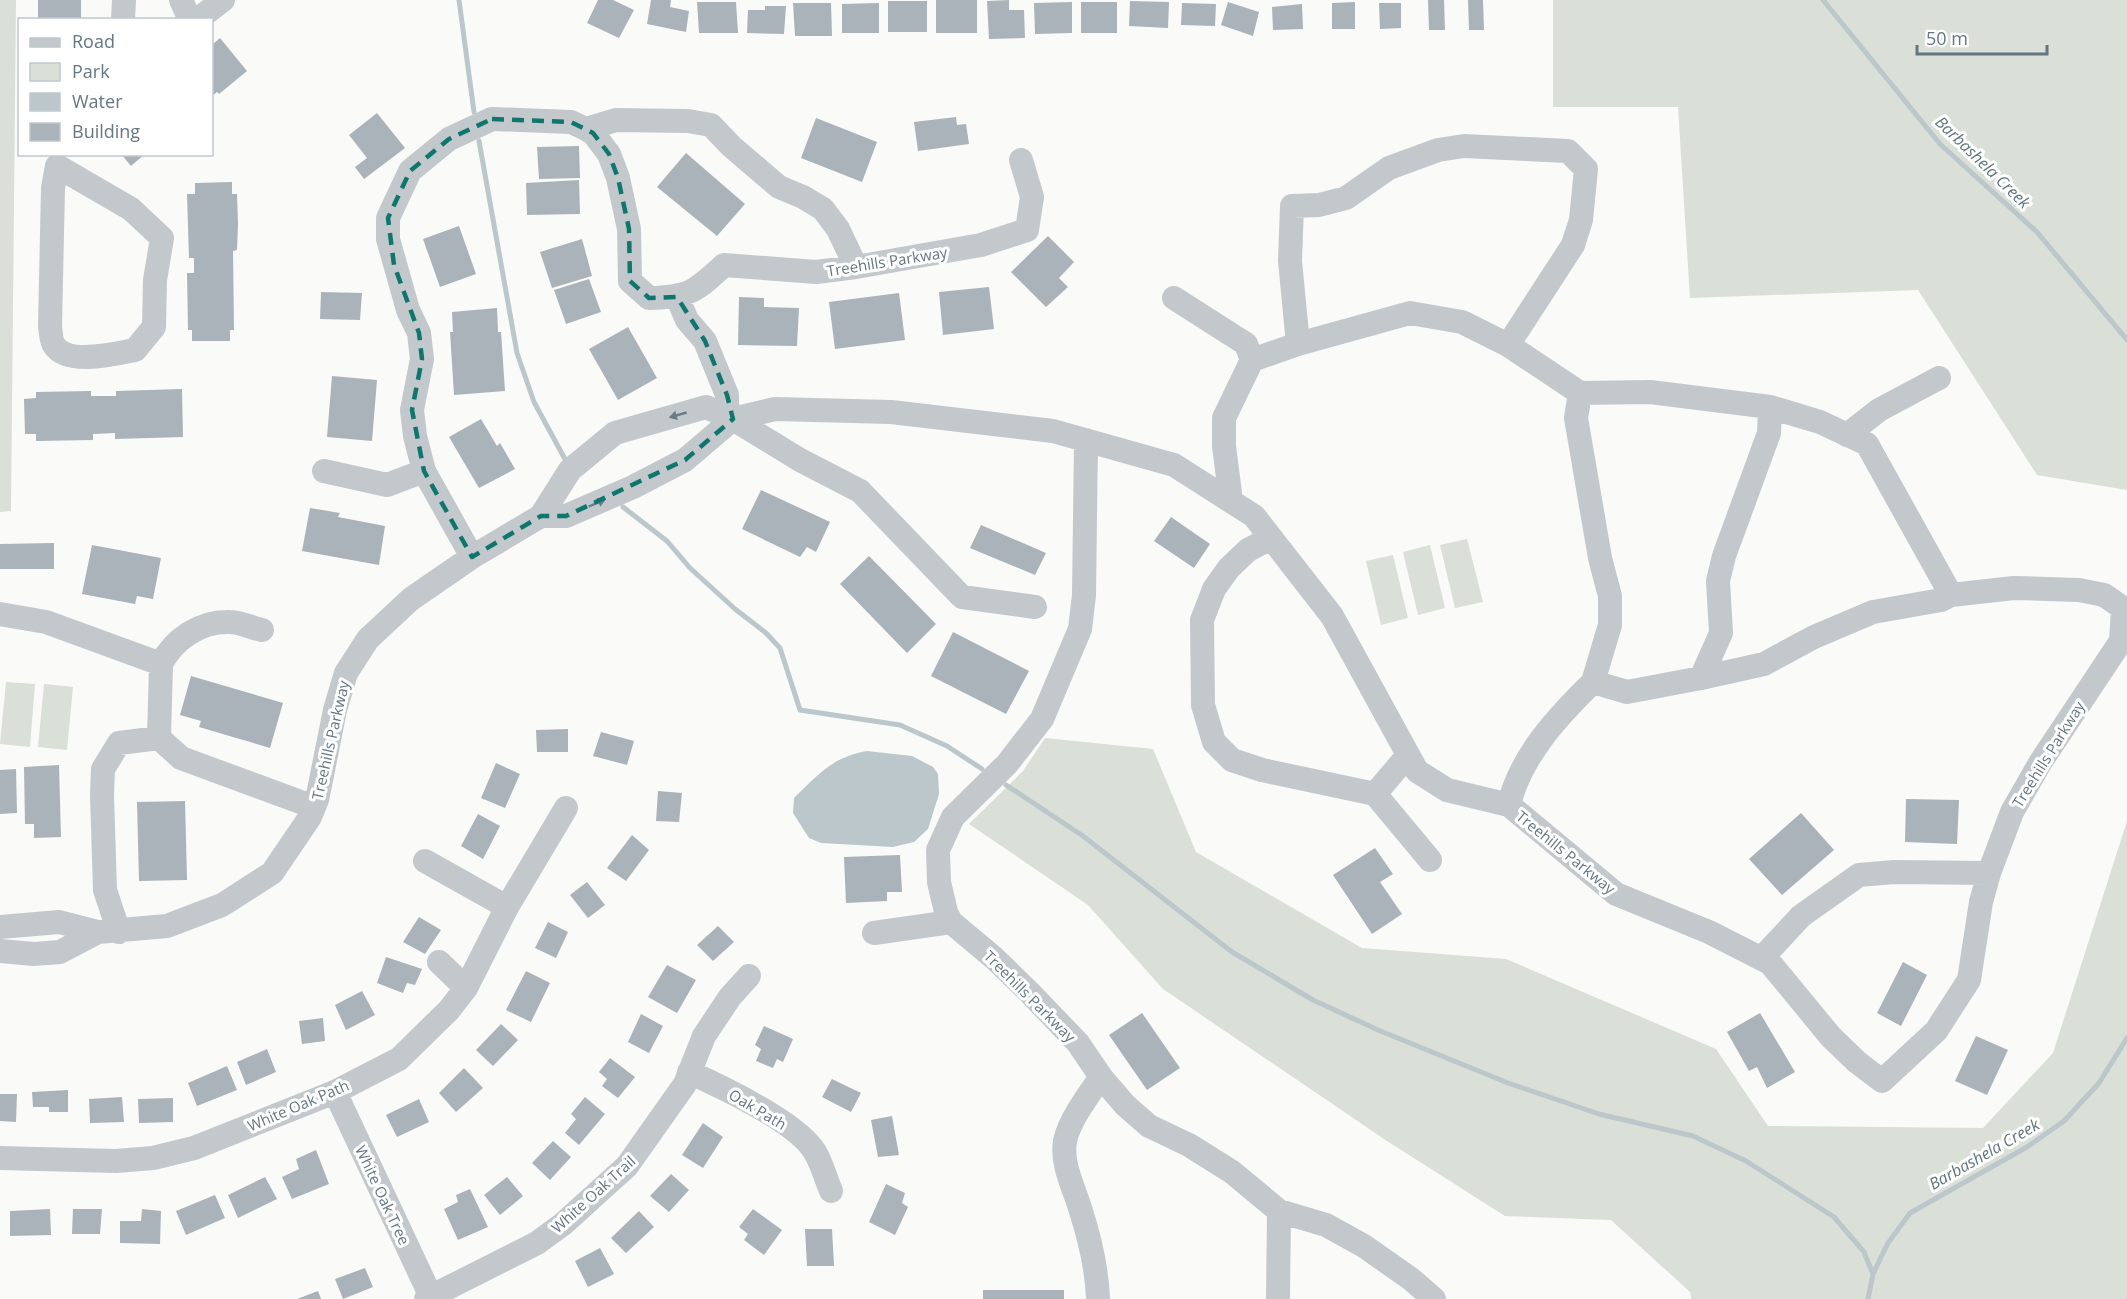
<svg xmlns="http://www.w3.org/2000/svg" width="2127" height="1299" viewBox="0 0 2127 1299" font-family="'Open Sans',sans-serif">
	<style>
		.green { fill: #dadfd7 }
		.water { fill: #bbc7cb }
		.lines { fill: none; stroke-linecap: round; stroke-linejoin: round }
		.stream { stroke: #bbc7cb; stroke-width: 5 }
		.building { fill: #aab3b9 }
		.minor { stroke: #c3c8cc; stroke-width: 24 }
		.oneway { fill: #6a7a87 }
		.marked { fill: none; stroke: #0f766e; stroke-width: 4.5; stroke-dasharray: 12 8; stroke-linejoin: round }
		.labels { text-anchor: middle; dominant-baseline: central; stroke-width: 6; stroke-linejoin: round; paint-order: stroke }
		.street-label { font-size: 15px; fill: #657683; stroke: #fff }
		.water-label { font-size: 16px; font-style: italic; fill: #60757c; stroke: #fff }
	</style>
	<rect width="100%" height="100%" fill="#fafaf8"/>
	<path class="green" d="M0 0H16L11 511 0 512Z
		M1553 0H2127V490L2037 475 1918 290 1690 298 1678 107H1553Z
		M1467 539 1483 602 1455 608 1440 545Z
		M1430 545 1445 608 1418 615 1403 552Z
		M1393 555 1408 618 1381 625 1366 561Z
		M6 682 35 684 30 747 0 744Z
		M44 684 73 687 67 750 38 747Z
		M1045 738 1153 749 1196 852 1362 948 1506 959 1716 1049 1768 1126 1983 1128 2053 1053 2127 821V1299H1691L1690 1292 1611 1220 1505 1216 1387 1141 1163 989 1088 905 969 824 1023 771Z"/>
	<path class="water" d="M867 751 912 756 933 767 938 774 939 794 928 829 914 842 893 847 821 843 809 838 793 813 794 798C818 775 832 757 867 751Z"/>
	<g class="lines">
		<path class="stream" d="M459 0 474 112
			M1823 0 1940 144 2037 232 2127 340
			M479 141 517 353 534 402 566 461
			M623 507 667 541 690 568 735 609 766 633 780 648 800 710 900 725 947 746 982 769
			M1006 785 1083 836 1232 952 1313 1000 1378 1030 1508 1083 1599 1114 1693 1136 1746 1161 1834 1217 1864 1252 1873 1274
			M1868 1299 1873 1274 1888 1243 1910 1213 2027 1147 2064 1121 2099 1083 2127 1038"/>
	</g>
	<path class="building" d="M38 0H81V20H38Z
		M598 0H613L634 10 619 38 587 23Z
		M651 0H671L670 7 689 11 686 32 647 24Z
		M936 0H977V33H936Z
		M1009 0V10H1024L1025 38 989 39 987 1Z
		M1428 0H1444L1445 30H1429Z
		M1468 0H1483L1484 30H1469Z
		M888 1H927V32H888Z
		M1130 1 1169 2 1168 28 1129 26Z
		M697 2H736L738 33H699Z
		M1072 2V33L1035 34 1034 3Z
		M1081 2H1117V33H1081Z
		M1228 2 1259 12 1253 36 1221 25Z
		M1355 2V29H1332V3Z
		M793 3H831L832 36H795Z
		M879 3V33H842V4Z
		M1182 3 1216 4 1215 26 1181 25Z
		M1379 3H1401V28L1380 29Z
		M1302 4 1303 29 1273 30 1272 7Z
		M765 6H786L784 34 747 33 748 10H765Z
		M220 38 247 71 219 94 217 92 212 96V45Z
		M377 113 405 148 364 179 355 167 367 158 349 135Z
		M956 117 957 125 966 124 969 144 918 151 914 122Z
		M816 118 877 142 862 182 801 158Z
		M579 146 580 178 539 179 537 147Z
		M686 153 745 204 717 236 657 187Z
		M121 154H145L131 166Z
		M579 180 580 214 527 215 526 183Z
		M232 182V194H237L238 223 237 250 233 251 234 330H230V341H192V330H188L187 273H194V258H189L187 194H195V183Z
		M459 226 476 274 440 287 423 239Z
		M1048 236 1074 262 1059 278 1068 287 1046 307 1011 272Z
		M582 239 592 276 552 288 540 252Z
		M589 279 601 312 566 324 554 290Z
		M989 287 994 329 943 335 939 292Z
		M321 292 362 293 360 320 320 319Z
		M899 293 905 340 835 349 829 302Z
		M739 297 764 298V307L799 308 797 346 738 345Z
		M497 308 498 332H501L505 391 454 395 450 332H453L452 312Z
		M628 327 657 378 618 400 589 349Z
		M332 376 377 380 372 441 327 437Z
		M182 389 183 437 115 439V433L93 434V440L36 441V434H25L24 399 36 398V392L91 391V396H116V391Z
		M481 419 497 446 500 443 515 469 479 488 449 437Z
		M761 490 830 522 816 552 807 547 800 557 742 529Z
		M310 508 340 513 338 517 385 526 379 565 302 551Z
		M1171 517 1210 544 1194 568 1154 541Z
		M981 525 1046 553 1035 575 970 548Z
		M54 543V569H0V544Z
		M92 545 161 558 153 599 137 596 135 604 82 594Z
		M869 556 936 624 907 653 840 584Z
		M953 632 1029 671 1006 714 931 676Z
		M191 676 283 703 270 748 199 727 201 721 180 715Z
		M568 729V752H537L536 730Z
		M601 732 634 741 627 765 593 756Z
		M496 763 520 774 505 808 481 798Z
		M59 765 61 837 34 838V824H25L24 767Z
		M16 769 17 813 0 814V770Z
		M658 791 682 793 679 822 656 821Z
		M1906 799 1959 800 1957 844 1905 842Z
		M185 801 187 880 139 881 137 802Z
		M1801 813 1834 850 1782 895 1749 859Z
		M478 814 500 826 483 859 461 846Z
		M632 835 649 850 626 881 607 868Z
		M1375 848 1393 874 1380 882 1402 914 1372 934 1333 875Z
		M900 855 902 892H887V901L846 903 844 857Z
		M587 882 605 905 588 918 570 895Z
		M419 917 441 930 425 954 403 942Z
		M548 922 568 932 556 958 535 948Z
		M718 926 734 942 713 961 697 945Z
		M386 957 422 969 415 985 407 983 403 993 377 983Z
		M1903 962 1927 975 1901 1026 1877 1013Z
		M667 965 696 980 677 1013 648 997Z
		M526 971 550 983 531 1022 506 1010Z
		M362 991 375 1015 346 1030 335 1005Z
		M1142 1013 1180 1068 1147 1090 1109 1035Z
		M1760 1013 1795 1072 1767 1088 1757 1067 1749 1071 1727 1032Z
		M641 1014 663 1026 649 1053 628 1042Z
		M323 1018 325 1041 302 1044 299 1021Z
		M501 1024 518 1040 493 1066 476 1050Z
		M764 1026 793 1039 783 1062 777 1059 773 1068 756 1061 761 1049 755 1045Z
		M1976 1036 2008 1050 1987 1095 1955 1081Z
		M267 1049 276 1072 246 1085 237 1062Z
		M610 1058 635 1077 618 1098 602 1086 607 1079 599 1072Z
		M227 1066 237 1090 197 1106 188 1083Z
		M464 1068 483 1088 456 1112 439 1093Z
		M832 1079 861 1093 851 1112 822 1097Z
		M68 1090V1112H49V1107H33L32 1092Z
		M0 1094H17L16 1122 0 1121Z
		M122 1097 124 1122 90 1123 89 1099Z
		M585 1097 605 1114 579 1145 565 1133 576 1119 571 1114Z
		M173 1098V1122L139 1123 138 1099Z
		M419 1099 429 1122 397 1137 386 1115Z
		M892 1116 899 1155 878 1157 871 1120Z
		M703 1123 723 1137 703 1168 682 1155Z
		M553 1141 571 1157 550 1180 532 1163Z
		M316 1150 329 1184 292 1199 282 1177 299 1169 296 1159Z
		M671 1174 689 1190 669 1212 650 1196Z
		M265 1177 277 1199 238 1218 228 1195Z
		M507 1177 523 1196 500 1215 484 1195Z
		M886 1184 905 1193 902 1203 908 1207 895 1235 869 1222Z
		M470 1189 488 1227 458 1240 444 1209 458 1202 456 1195Z
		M215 1195 225 1218 186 1235 176 1211Z
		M50 1209 51 1235 10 1236V1211Z
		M73 1209H102L100 1234H72Z
		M142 1209 161 1211 160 1244 120 1243V1221H141Z
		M753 1209 782 1230 764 1255 744 1240 748 1234 739 1227Z
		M639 1211 654 1227 626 1253 611 1238Z
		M805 1229H832L834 1266H807Z
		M600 1248 614 1274 588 1287 575 1261Z
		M365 1268 373 1287 343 1299 335 1279Z
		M983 1290H1064V1299H983Z
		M318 1291 321 1299H297Z"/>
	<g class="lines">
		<path class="minor" d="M181 0 190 20
			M123 20 124 0
			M197 20 223 0
			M586 129 616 120 688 121 711 125 731 146 779 187 803 197 823 209 838 229 856 267
			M57 166 131 209 162 238 155 280 154 327 135 350C115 354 67 366 54 345 51 341 51 332 50 327L53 188Z
			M677 297 687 320 705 341 727 395V406L733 419
			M1174 298 1246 344 1252 360
			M1298 344 1290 261 1292 206 1319 205 1346 198 1389 168 1438 150 1464 146 1568 151 1586 169 1581 220 1573 245 1508 345
			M1580 393 1576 418 1581 447 1600 558 1610 596V625L1593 682
			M1847 435 1879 410 1939 378
			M324 471 387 485 424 471
			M1231 501 1224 446V418L1252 360 1298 344 1410 313 1462 322 1508 345 1580 393 1650 392 1770 407 1820 422 1867 444 1951 595
			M541 516H566L633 487 685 460 733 419 775 409 891 412 1053 431 1174 465 1254 516 1332 616 1417 771 1447 790 1509 805C1520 757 1558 716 1593 682L1627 692 1701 678 1764 664 1814 637 1873 612 1941 600 1951 595 2014 588 2079 590 2104 595 2123 608 2121 641 2040 763 2012 812 1989 873 1981 902 1969 980 1936 1031 1882 1081 1857 1062 1831 1037 1770 963 1709 932 1616 894 1509 805
			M1271 538 1248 550 1229 568 1214 589 1202 620 1203 705 1214 742 1232 760 1262 770 1375 794 1408 755
			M472 557 424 471 415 436 412 410 422 359 419 333 408 310 388 239V218L410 171 449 139 492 119 571 122 586 129 593 133 609 154 618 178 629 229 630 281 649 298C689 297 695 292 724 265L816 272 856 267 981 245 1027 230 1032 197 1021 160
			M0 614 46 622 161 664
			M1701 678 1721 633 1718 581 1724 556 1769 433 1770 407
			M159 738 181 758 314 807
			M1375 794 1430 860
			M425 861 507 907
			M951 922 946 912 939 882 938 850 953 817 1007 764 1042 719 1080 629 1084 595 1086 440
			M0 927 59 922 98 932 167 926 222 905 272 873 310 817 317 800 335 710 346 673 368 639 411 599 472 557 541 516 570 470 615 433 706 407 733 419 800 460 860 491 962 597 1035 607
			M119 932 105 890 102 795 103 769 119 743 159 738 161 664C174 639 200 621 230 622 240 622 252 628 262 630
			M874 933 951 922 994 958 1029 992 1078 1043 1101 1077 1125 1105 1149 1126 1189 1145 1232 1172 1279 1211 1326 1225 1364 1246 1411 1279 1434 1299
			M0 951 34 954 60 952 98 932
			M1762 958 1801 916 1859 875 1894 872 1989 873
			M439 962 466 988
			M689 1072C722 1087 797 1122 815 1152 822 1164 826 1179 831 1191
			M335 1092 432 1299
			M0 1158 116 1161 153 1158 194 1148 335 1092 399 1059 449 1010 466 988 507 907 566 808
			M426 1299 537 1243 563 1224 627 1166 685 1084 704 1036 730 997 749 976
			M1098 1299C1097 1267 1090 1239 1080 1208 1074 1188 1061 1164 1065 1141 1069 1121 1089 1094 1101 1077
			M1278 1299 1279 1211"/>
	</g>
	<defs><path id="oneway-solid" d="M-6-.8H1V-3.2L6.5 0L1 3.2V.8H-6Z" transform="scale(1.5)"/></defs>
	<g class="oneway">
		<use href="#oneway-solid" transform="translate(678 415) rotate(164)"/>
		<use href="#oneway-solid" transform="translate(597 503) rotate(-23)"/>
	</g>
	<path class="marked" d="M492 119 571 122 593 133 609 154 618 178 629 229 630 281 649 298 677 297 705 341 727 395 733 419 685 460 566 516H541L472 557 424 471 412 410 422 359 419 333 394 265 388 218 410 171 449 139Z"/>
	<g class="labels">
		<g class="street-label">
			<text transform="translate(887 261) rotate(-9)">Treehills Parkway</text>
			<text transform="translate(330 740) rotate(-77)">Treehills Parkway</text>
			<text transform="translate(2048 754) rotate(-58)">Treehills Parkway</text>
			<text transform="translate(1566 852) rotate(39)">Treehills Parkway</text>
			<text transform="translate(1030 996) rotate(45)">Treehills Parkway</text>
			<text transform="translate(298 1105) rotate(-23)">White Oak Path</text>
			<text transform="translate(758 1109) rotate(31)">Oak Path</text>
			<text transform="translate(593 1194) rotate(-42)">White Oak Trail</text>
			<text transform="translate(383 1195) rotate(65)">White Oak Tree</text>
		</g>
		<g class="water-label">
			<text transform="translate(1983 162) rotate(44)">Barbashela Creek</text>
			<text transform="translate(1984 1154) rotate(-30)">Barbashela Creek</text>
		</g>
	</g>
	<rect x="18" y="18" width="195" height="138" fill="#ffffff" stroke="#c1c8cd" stroke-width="1.5"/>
	<rect x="30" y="38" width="30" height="9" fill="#c3c8cc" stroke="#c1c8cd" stroke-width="1.5"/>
	<text x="72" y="48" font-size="18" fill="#657683">Road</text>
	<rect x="30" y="63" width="30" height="18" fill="#dadfd7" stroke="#c1c8cd" stroke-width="1.5"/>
	<text x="72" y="78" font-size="18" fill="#657683">Park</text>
	<rect x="30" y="93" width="30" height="18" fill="#bbc7cb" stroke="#c1c8cd" stroke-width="1.5"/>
	<text x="72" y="108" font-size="18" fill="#657683">Water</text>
	<rect x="30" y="123" width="30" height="18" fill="#aab3b9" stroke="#c1c8cd" stroke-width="1.5"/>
	<text x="72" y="138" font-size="18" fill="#657683">Building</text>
	<path d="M1917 45v9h130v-9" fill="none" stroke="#657683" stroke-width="3"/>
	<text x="1926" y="45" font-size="18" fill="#657683" stroke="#ffffff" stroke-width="4.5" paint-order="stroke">50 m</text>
</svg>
